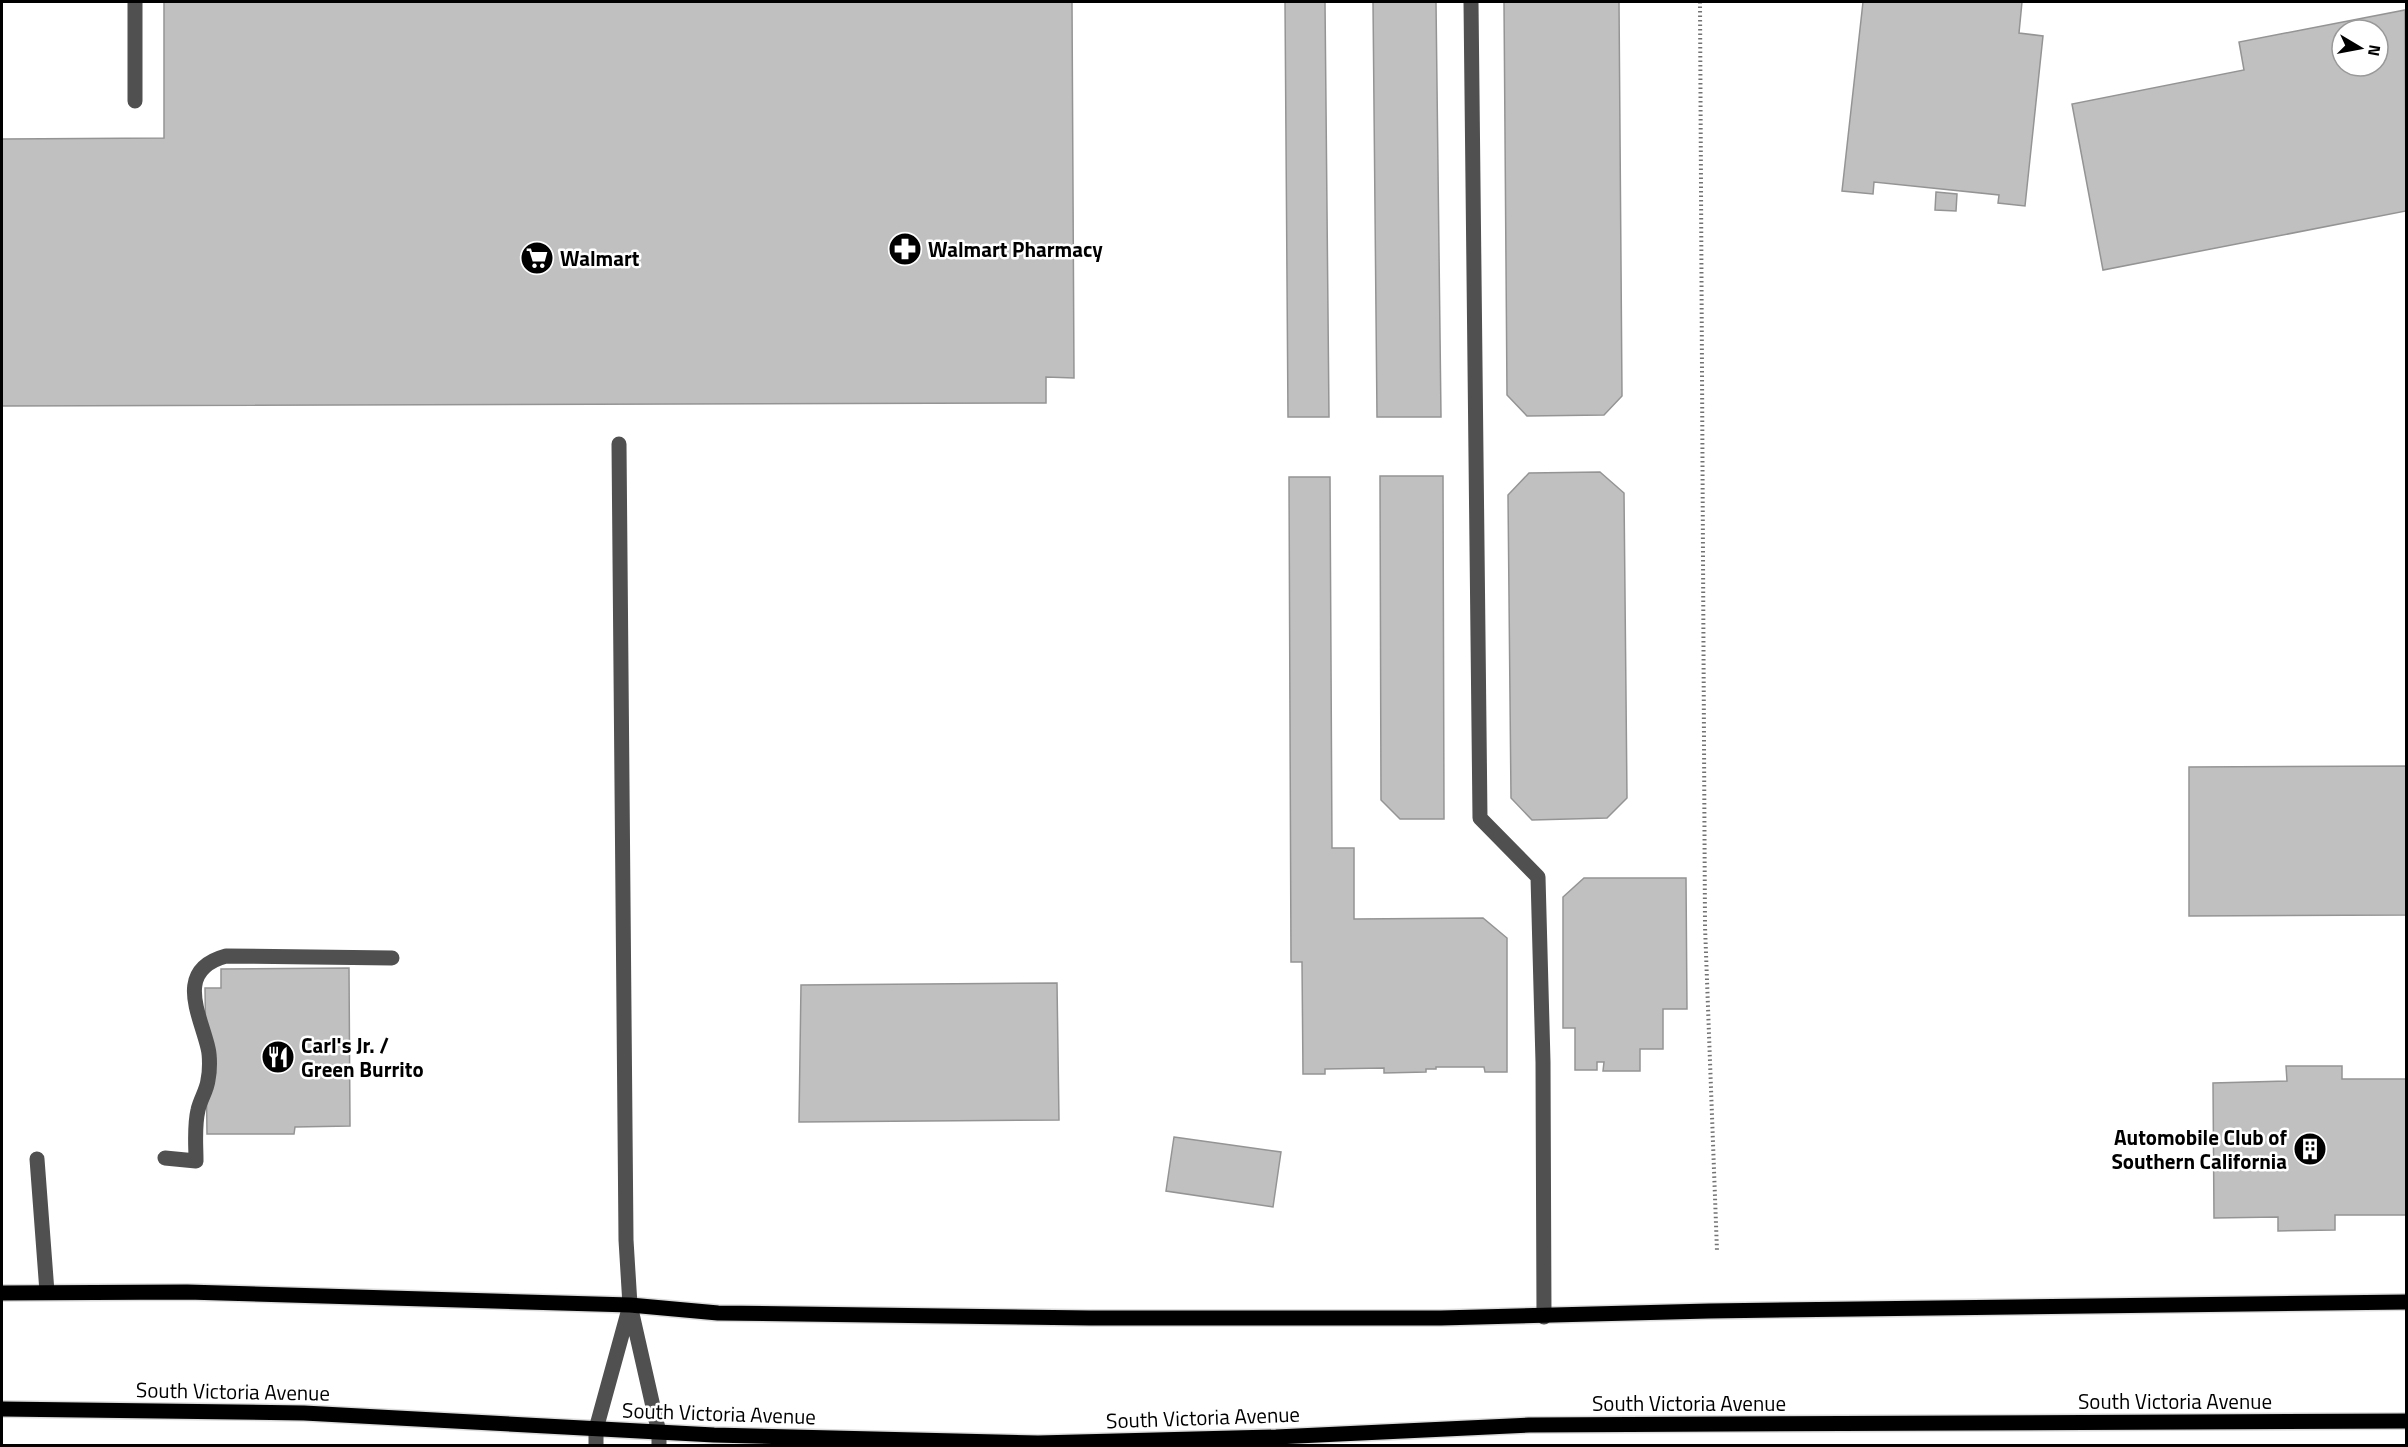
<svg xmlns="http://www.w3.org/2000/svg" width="2408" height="1447" viewBox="0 0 2408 1447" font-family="'Titillium Web',sans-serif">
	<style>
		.building { fill: #c0c0c0; stroke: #949494; stroke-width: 1.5; fill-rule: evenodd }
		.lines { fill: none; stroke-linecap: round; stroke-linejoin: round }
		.major-casing { stroke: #dbdbdb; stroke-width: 18 }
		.path { stroke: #727272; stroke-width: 4; stroke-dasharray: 1.5 3; stroke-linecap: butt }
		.minor { stroke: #505050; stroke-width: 15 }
		.major { stroke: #000; stroke-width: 15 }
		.labels { text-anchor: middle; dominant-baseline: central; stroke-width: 5; stroke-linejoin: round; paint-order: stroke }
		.poi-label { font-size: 21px; font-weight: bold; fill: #000; stroke: #fff; text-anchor: start }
		.street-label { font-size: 21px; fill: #000; stroke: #fff }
	</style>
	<rect width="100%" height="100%" fill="#fff"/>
	<path class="building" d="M164 2H1072L1074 378 1046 377V403L2 406V139L164 138Z
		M1285 2H1325L1329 417H1288Z
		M1373 2H1436L1441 417H1377Z
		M1504 2H1619L1622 396 1604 415 1527 416 1507 395Z
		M1863 2H2022L2019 33 2043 36 2025 206 1998 203 1999 195 1874 182 1873 194 1842 191Z
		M2405 10 2406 211 2103 270 2072 104 2244 70 2239 42ZM2342 30H2378V66H2342Z
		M1936 192 1957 194 1956 211 1935 210Z
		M1600 472 1624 493 1627 798 1607 818 1532 820 1511 798 1508 495 1529 473Z
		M1380 476H1443L1444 819H1400L1381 800Z
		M1289 477H1330L1332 848H1354V919L1483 918 1507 938V1072H1485L1484 1067H1436V1069H1426V1072L1384 1073V1068L1325 1069V1074H1303L1302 962H1291Z
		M2406 766V915L2189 916V767Z
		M1584 878H1686L1687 1009H1663V1049H1640V1071H1603L1604 1062H1597V1070H1575V1028H1563V897Z
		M349 968 350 1126 295 1127 294 1134H207L205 988H221V969Z
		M1057 983 1059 1120 799 1122 801 985Z
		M2286 1066H2342V1079H2406V1215H2335V1230L2278 1231V1217L2214 1218 2213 1083 2287 1081Z
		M1174 1137 1281 1152 1273 1207 1166 1191Z"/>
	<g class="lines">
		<g class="major-casing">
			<path id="major" d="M2 1293 187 1292 630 1305 718 1313 1090 1318H1441L1709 1311 2406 1302
				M2 1409 304 1413 714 1435 1038 1443 1276 1437 1529 1425 2406 1421"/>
		</g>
		<path class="path" d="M1700 2 1705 926 1717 1251"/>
		<path class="minor" d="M135 2V101
			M1471 2 1480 818 1538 877 1543 1062 1544 1317
			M619 444 626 1240 630 1305 659 1433V1446
			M165 1158 196 1161C196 1144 194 1127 198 1110 200 1100 207 1090 208 1080 210 1071 210 1056 208 1048 200 1014 174 970 226 956L392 958
			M37 1159 47 1292
			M596 1446V1429L629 1309"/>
		<use href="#major" class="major"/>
	</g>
	<defs>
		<g id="pharmacy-disc" transform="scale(1.725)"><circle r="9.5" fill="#000" stroke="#fff"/><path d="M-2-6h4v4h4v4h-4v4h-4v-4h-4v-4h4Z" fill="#fff"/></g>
		<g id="supermarket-disc" transform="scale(1.725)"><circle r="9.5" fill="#000" stroke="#fff"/><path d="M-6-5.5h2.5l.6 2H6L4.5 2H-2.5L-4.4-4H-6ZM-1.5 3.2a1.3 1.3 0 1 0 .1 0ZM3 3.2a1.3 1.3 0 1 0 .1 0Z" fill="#fff"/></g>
		<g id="restaurant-disc" transform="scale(1.725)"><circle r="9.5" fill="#000" stroke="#fff"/><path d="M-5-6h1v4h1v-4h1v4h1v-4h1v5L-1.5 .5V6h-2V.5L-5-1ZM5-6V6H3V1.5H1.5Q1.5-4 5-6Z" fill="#fff"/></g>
		<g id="building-disc" transform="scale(1.725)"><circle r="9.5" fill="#000" stroke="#fff"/><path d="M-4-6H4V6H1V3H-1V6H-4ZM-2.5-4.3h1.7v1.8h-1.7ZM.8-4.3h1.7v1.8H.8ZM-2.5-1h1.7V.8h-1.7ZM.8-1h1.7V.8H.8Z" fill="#fff"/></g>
	</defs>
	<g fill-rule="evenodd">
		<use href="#pharmacy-disc" x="905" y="249"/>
		<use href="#supermarket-disc" x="537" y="258"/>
		<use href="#restaurant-disc" x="278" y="1057"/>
		<use href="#building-disc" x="2310" y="1149"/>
	</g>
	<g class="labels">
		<g class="poi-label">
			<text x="928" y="249">Walmart Pharmacy</text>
			<text x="560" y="258">Walmart</text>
			<text x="301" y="1045">Carl's Jr. /<tspan x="301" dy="24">Green Burrito</tspan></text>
			<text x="2287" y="1137" text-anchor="end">Automobile Club of<tspan x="2287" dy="24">Southern California</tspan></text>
		</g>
		<g class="street-label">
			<text transform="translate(233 1391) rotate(1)">South Victoria Avenue</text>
			<text x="2175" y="1401">South Victoria Avenue</text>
			<text x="1689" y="1403">South Victoria Avenue</text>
			<text transform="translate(719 1413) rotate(2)">South Victoria Avenue</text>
			<text transform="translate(1203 1417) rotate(-2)">South Victoria Avenue</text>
		</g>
	</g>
	<rect width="2408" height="1447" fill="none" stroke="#000000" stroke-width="6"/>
	<g transform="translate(2360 48) rotate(100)"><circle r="28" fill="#ffffff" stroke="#999999" stroke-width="1.5"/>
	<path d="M0-4.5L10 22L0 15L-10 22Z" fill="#000000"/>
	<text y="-9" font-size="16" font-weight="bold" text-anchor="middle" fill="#000000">N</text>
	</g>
</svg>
